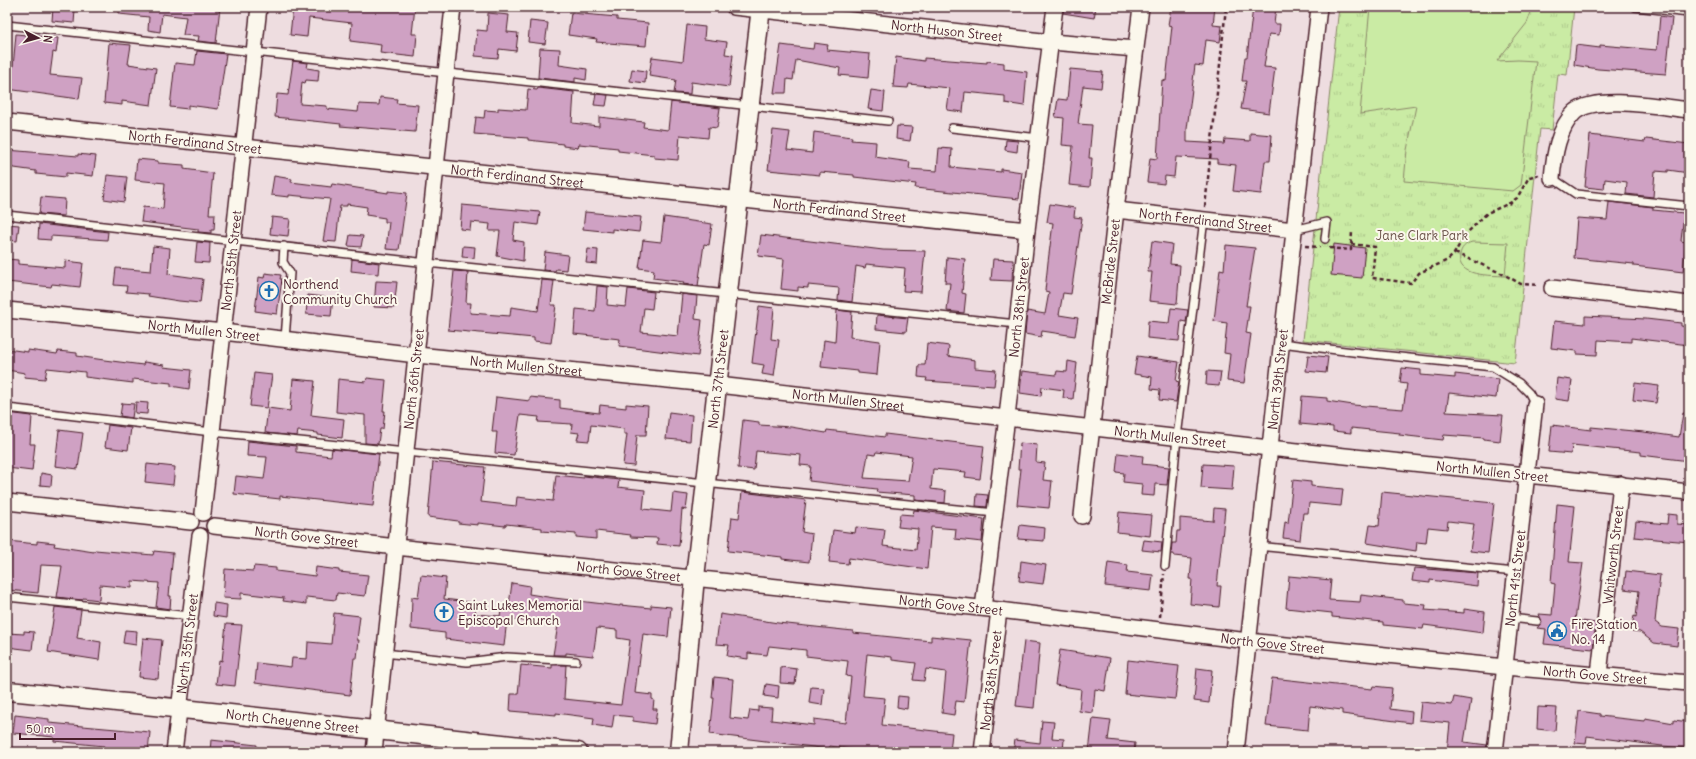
<svg xmlns="http://www.w3.org/2000/svg" width="1696" height="759" viewBox="0 0 1696 759" font-family="Delius,sans-serif">
	<style>
		.grass { fill: url(#grass-tufts); stroke: #8a8568 }
		.pitch { fill: #caeba4; stroke: #8a8568 }
		.building { fill: #cfa1c3; stroke: #4a1f2b; fill-rule: evenodd }
		.lines { fill: none; stroke-linecap: round; stroke-linejoin: round }
		.service-casing { stroke: #4a1f2b; stroke-width: 10 }
		.minor-casing { stroke: #4a1f2b; stroke-width: 18 }
		.tertiary-casing { stroke: #4a1f2b; stroke-width: 21 }
		.path { stroke: #4a1f2b; stroke-width: 2.5; stroke-dasharray: 4 3; stroke-linecap: butt }
		.service { stroke: #fbf7ec; stroke-width: 7 }
		.minor { stroke: #fbf7ec; stroke-width: 15 }
		.tertiary { stroke: #fbf7ec; stroke-width: 18 }
		.labels { text-anchor: middle; dominant-baseline: central; stroke-width: 4; stroke-linejoin: round; paint-order: stroke }
		.street-label { font-size: 13px; fill: #4a1f2b; stroke: #fbf7ec }
		.park-label { font-size: 13px; fill: #6a5249; stroke: #fbf7ec }
		.poi-label { font-size: 13px; fill: #4a1f2b; stroke: #fbf7ec; text-anchor: start }
	</style>
	<defs>
		<pattern id="grass-tufts" width="24" height="20" patternUnits="userSpaceOnUse"><rect width="24" height="20" fill="#caeba4"/><path d="M3 7l-1-3M5 7V3M7 7l1-3M15 17l-1-3M17 17v-4M19 17l1-3" fill="none" stroke="#afc98d"/></pattern>
	</defs>
	<rect width="100%" height="100%" fill="#eedde0"/>
	<filter id="ink" filterUnits="userSpaceOnUse"><feTurbulence type="fractalNoise" baseFrequency=".025" numOctaves="2"/><feDisplacementMap in="SourceGraphic" scale="8" xChannelSelector="R" yChannelSelector="G"/><feConvolveMatrix kernelMatrix="1 2 1 2 8 2 1 2 1" color-interpolation-filters="sRGB"/></filter>
	<g filter="url(#ink)">
		<path class="grass" d="M1339 7H1574L1567 75 1558 74 1552 130 1540 129 1515 363 1303 340Z"/>
		<path class="pitch" d="M1370 7H1533L1527 23 1497 61 1518 60 1536 61 1521 185 1513 191 1404 181 1407 150 1416 106 1360 114Z
			M1472 242 1508 243 1505 276C1490 275 1456 277 1460 255 1461 248 1465 244 1472 242Z"/>
		<path class="building" d="M119 7H220L216 43 198 41 199 36 183 35 186 17 162 14 160 32 148 30 149 17 119 14Z
			M293 7H415L412 34H417L415 57 380 53 381 45 350 41 352 23 309 18 307 37 290 35Z
			M1064 7H1096L1094 18 1063 13Z
			M1171 7H1215L1213 25 1222 26 1220 42 1206 40 1203 66 1195 65 1187 129V142L1224 144 1225 139 1250 141V133L1272 135 1270 161H1265L1261 194 1233 191 1236 165 1217 163V159L1176 157 1174 177 1165 176 1164 184 1147 182 1150 158 1157 159 1162 80 1166 81 1172 26 1168 25Z
			M1253 7H1276L1274 24H1280L1279 35 1269 34 1264 67 1275 68 1269 113 1241 109 1246 81H1242L1245 57H1247Z
			M53 8 75 10 74 23 52 21Z
			M488 13 509 15 507 32 518 33 516 51 499 49 498 58 475 56 477 30 487 31Z
			M571 13 617 17V20L648 23 646 46 596 42 597 39 568 35Z
			M1660 16 1672 18 1666 74 1598 69 1574 65 1576 45 1600 48V45L1657 50Z
			M530 21 548 23 545 44 528 42Z
			M687 25 705 27 704 39 727 42 725 54 733 55 729 87 691 82 690 94 674 93 676 80 649 76 652 57 683 61Z
			M16 34 58 38 56 53 53 52 50 75 82 78 79 99 7 89V66L13 67Z
			M109 43 131 45 128 64 156 68 151 105 122 101V105L104 103Z
			M814 43 828 45 827 50 870 54 868 78 839 75 840 68 796 60 793 80 787 79 786 93H774L781 45 813 49Z
			M540 48 560 49 559 65 587 69 586 80 575 78V82L538 78Z
			M197 51 226 54 218 109 188 105V109L170 107 175 63 195 65Z
			M896 57 924 61V58L987 63V61L1004 63V69L1027 72 1024 106 1005 103V96L965 92 963 112 947 110 950 88 909 84 908 88 893 87Z
			M293 61 308 63 307 68 319 70 318 81 306 80 305 83 302 82 300 104 327 106V109L358 112 359 104 379 105 380 97 397 99 396 103 418 105 415 132 340 126 341 124 275 117 277 94 288 95Z
			M632 69 646 71 645 83 630 81Z
			M1070 69 1103 72 1101 88 1083 86 1078 124 1092 125 1089 158H1092L1090 187 1069 185 1073 146 1062 145 1064 118 1055 117 1058 99 1067 100Z
			M538 88 574 92 572 123 599 126V117L644 122 643 127 668 130 671 102 720 108 717 128 709 127 708 138 680 135 678 160 654 158V155L618 151V148L579 144 578 148 563 146V144L528 140V138L474 134 476 117 484 118 485 110 498 111V108L526 110 528 89 537 90Z
			M871 90 885 92 883 111 868 109Z
			M596 94 608 95 606 106 594 105Z
			M897 126 912 127 910 141 896 139Z
			M773 130 790 132 787 150 812 153 814 132 852 137 851 140 876 142 875 157 910 162 909 169 937 171 939 148 952 149 951 167 1001 172V169L1022 172 1019 199 915 188 916 184 854 177V175L820 172V175L768 170Z
			M1590 135 1645 142 1646 139 1689 144V173L1668 170V172L1655 171 1653 197 1626 194 1627 182 1605 179 1604 189 1585 187Z
			M1006 140 1018 141 1017 152 1005 150Z
			M7 150 78 156V154L96 156 93 176 66 173V177L36 174V171L7 167Z
			M137 159 158 161V163L184 165V169L213 173 209 214H215L214 230H211V233L198 232V229L141 222 143 207 163 209 165 183 135 180Z
			M107 175 127 177 124 202 104 199Z
			M274 176 292 179 291 182 331 187 332 184 388 193V191L407 193 399 250 386 249 389 222H385V218L366 215 367 207 347 204V206H340L336 242 323 241 330 199 289 195V197L271 195Z
			M41 197 65 199 64 216 39 214Z
			M1609 202 1653 207V210L1684 213 1681 241 1686 242 1683 272 1634 266V264L1574 258 1577 218 1607 220Z
			M1050 204 1075 208 1074 217 1082 218 1071 294 1063 293 1059 315 1078 318 1075 336 1042 331 1041 337 1025 334 1027 311 1045 314 1049 292 1045 291 1048 262 1053 223 1047 222Z
			M462 205 540 212 538 225 515 222 513 240 524 242 523 261 497 256 500 231H489L490 224 471 222 470 230 460 229Z
			M585 212 641 217 639 232 612 229V232L583 229Z
			M272 217 290 219 288 236 270 234Z
			M664 217 712 224 709 245 704 244 698 286 683 284 684 282 653 278 654 270 639 268 643 240 661 242Z
			M7 224 19 225 17 241 7 240Z
			M39 224 108 232 107 240 51 236V240L38 239Z
			M350 235 363 236 361 247 348 246Z
			M761 235 883 250 925 251 921 292 903 291 905 268 866 264 865 268 856 266 852 302 838 300 839 288 808 285V288L798 287V291L781 289 784 259 758 256Z
			M1152 241 1172 244 1170 264 1180 265 1177 304 1149 301 1152 272H1148Z
			M197 242 210 243 209 263 195 262Z
			M1334 244 1365 248 1362 278 1331 275Z
			M1226 245 1255 248 1246 306H1250L1246 333 1251 334 1244 383 1227 381 1230 354 1224 353 1227 323 1214 321 1220 269 1224 270Z
			M153 246 170 248 168 274 203 279 200 303 179 301 148 296 149 294 126 292 127 286 114 285 116 268 151 271Z
			M463 246 475 247 474 258 462 257Z
			M588 249 598 250 597 264 586 263Z
			M545 252 568 255 566 270 556 269 555 271 543 270Z
			M947 257 965 259 962 293 966 294 964 313 947 311 950 283H945Z
			M7 259 18 260V264L65 268V261L83 263 80 287 52 284 51 287 7 282Z
			M352 259 379 263 378 274 351 271Z
			M993 259 1013 260 1012 281 991 280Z
			M454 271 468 272 466 303H471L470 313 510 316 511 307 538 311 542 280 554 281 551 305H556L551 343 534 341V338L448 330Z
			M265 273 281 275 280 279H282L277 314 255 311 259 277 264 278Z
			M376 281 397 282 394 308 374 307Z
			M597 286 608 287 607 305 626 307 628 289 654 292 652 309 644 308 641 332 678 336 682 294 697 296 695 319 702 320 698 356 619 346 620 339 574 334 576 309 595 311Z
			M308 295 333 298 331 316 306 314Z
			M759 306 774 308 771 339 779 340 774 376 762 374 764 365 752 363Z
			M1171 308 1188 310 1186 322 1181 321 1179 341 1147 338 1148 321 1169 323Z
			M837 310 852 312 850 337 880 341 877 375 858 373V371L821 367 824 340 835 342Z
			M877 315 908 318 906 332 876 329Z
			M1585 316 1646 319 1681 323V326L1689 327V345L1631 338V342L1598 340 1597 355 1577 354V351L1551 348 1554 321 1585 324Z
			M927 343 949 346 948 356 975 360V368L996 370 994 386 926 381 927 378 918 377 919 365H925Z
			M7 349 28 352V350L57 354 58 351 77 353V356L104 360 143 365 144 362 164 365 163 367 191 370 189 389 171 386V383L133 379V383L85 377V372L47 368 45 379 24 377 25 373 7 370Z
			M1308 355 1328 357 1326 373 1306 371Z
			M1137 356 1179 362 1176 381 1179 382 1176 402 1159 400 1160 390 1151 389 1152 377 1134 374Z
			M1068 361 1077 363 1073 399 1063 398 1064 390 1042 387 1041 396 1020 393 1022 371 1056 375 1057 371 1067 372Z
			M1402 368 1421 370V375L1455 378V374L1498 379 1496 398 1449 393 1446 412 1503 415 1500 441 1484 439V438L1444 435 1443 440 1399 435 1400 433 1351 428V433L1333 431V427L1300 424 1302 396 1327 398V401L1353 405 1403 409 1407 384 1400 383Z
			M1207 371 1221 372 1219 386 1206 385Z
			M254 373 272 375 267 408 250 406Z
			M367 378 386 380 383 411H385L383 429H380L378 444 365 443V415L336 412 338 379 366 382Z
			M1557 378 1572 380 1569 401 1555 399Z
			M293 379 315 381 311 415 344 419 342 438 318 435V433L298 431 297 436 265 433 268 408 290 411Z
			M1635 383 1659 386 1656 403 1633 400Z
			M496 397 530 401V397L560 400V408L599 413 600 405 626 408V404L648 406 646 435H637L634 466 623 465 627 434H624V429L591 425 589 441 577 440 579 433 571 432 572 424 538 422 539 417 520 415 514 455 495 453 497 432H492Z
			M136 402 148 403 147 414 135 413Z
			M122 403 134 404 132 418 120 416Z
			M669 412 692 415 690 441 666 439Z
			M7 413 32 416 30 444H35L32 471 7 468Z
			M1683 413 1689 414V461L1641 455V452L1572 445 1571 454 1549 452 1552 425 1591 430V427L1644 432 1679 437Z
			M743 420 759 422V425L791 427 826 433 827 430 885 437V434L984 446 980 479 965 477 966 472 933 469 931 489 946 491 945 503 915 500V495L876 492 877 489 809 481 811 466 800 465 801 455 756 451 754 470 738 468ZM876 452 912 456 908 481 864 478 868 454 875 455Z
			M108 425 131 428 128 450 105 447Z
			M59 430 83 433 78 469 55 466Z
			M248 441 296 446V452L331 456 332 449 379 454 373 506 280 496V499L234 494 236 476 264 479 267 457 247 456Z
			M1020 443 1037 445 1036 462 1045 463 1043 480 1052 481 1049 508 1017 505 1021 469H1018Z
			M1118 453 1143 456 1142 464 1169 467 1167 485 1155 484 1154 496 1141 495 1142 484 1123 482 1124 473 1116 472Z
			M433 462 485 467 481 502 516 506 517 497 553 501 556 475 584 478V476L619 480 618 487 645 490 643 509 671 512 673 493 688 495 686 510 682 509 679 546 657 544 658 538 630 537 631 535 596 531V539L576 537V534L542 531V528L506 524 505 526 478 523V525L458 523V521L428 517Z
			M147 464 175 467 173 485 145 482Z
			M1203 464 1234 466 1232 490 1201 488Z
			M41 473 52 475 51 486 40 485Z
			M1293 480 1311 482V486L1343 489 1341 506 1309 503 1308 513H1303L1300 540 1283 538 1285 522 1288 523Z
			M742 492 806 500 802 532 812 534 809 562 782 559V557L728 551 732 517 739 518Z
			M1382 492 1494 503 1488 553 1470 551 1474 524 1448 521 1447 529 1428 527 1426 543 1417 542 1416 551 1367 543 1370 525 1379 526Z
			M977 494 988 495 987 507 976 506Z
			M1557 504 1575 506 1569 562 1583 563 1575 620 1596 623 1593 649 1544 644 1546 629 1537 628 1542 622 1539 614 1552 615 1555 584 1551 583Z
			M1214 508 1225 509 1217 586H1221L1219 607 1190 604 1192 579H1190L1192 558 1174 556V554H1171L1172 543H1176L1177 531H1180V518L1213 521Z
			M914 510 984 519 982 542 955 539 956 529 931 527 927 569 849 558 848 564 829 562 833 530 855 533 856 527 885 530 883 546 916 550 918 529 898 527 900 514 913 515Z
			M1119 512 1152 515 1150 536 1117 532Z
			M1668 514 1677 515V524L1689 525V542L1634 537 1636 521 1667 524Z
			M1020 525 1045 528 1044 541 1018 539Z
			M1144 540 1162 542 1161 552 1142 550Z
			M7 541 37 544V541L55 543 54 546 94 552 95 550 153 555 154 551 173 553 169 596H171L170 609 156 607 159 583 132 581V588L100 585 99 600 83 598 82 600 57 597 62 566 41 565 38 593 7 590Z
			M1021 561 1046 565 1043 584 1019 581Z
			M1108 562 1128 565 1127 572 1153 575 1151 591 1105 586Z
			M254 566 276 568V571L315 576 316 567 339 570V572L368 575 365 596 337 593 336 600 306 597V604L283 601 284 598 241 593V599L223 598 225 569 253 571Z
			M1414 568 1478 573 1477 586 1430 580V583L1412 581Z
			M1626 571 1660 575 1655 622 1662 627 1679 629 1677 646 1654 643 1640 632 1631 631 1634 616 1636 617 1639 591 1624 589Z
			M421 575 446 578 444 599 476 603 475 614 500 616 502 604 509 605 512 583 530 586 529 594 554 598 620 606V605L651 608V605L671 607 668 637 643 634 639 666H638L635 693 652 695V699L654 700 653 709H657L655 724 633 721V717L614 715 612 728 593 725 594 718 556 713V715L510 711 511 694H518L521 665 552 668V665H566L564 699 621 705 630 640 617 638V630L597 628 593 656 566 653V655H553L558 625 507 619 504 646 445 639V633L411 629 412 597 418 598Z
			M1289 576 1331 580 1329 600 1360 602 1361 595 1403 600V603L1426 605 1425 610 1464 613V609L1485 612 1483 633 1424 625 1423 629 1383 625V622L1332 617V613L1286 608Z
			M214 603 227 605 226 618 213 616Z
			M55 607 81 610 77 638 101 642 99 660 48 652Z
			M334 613 360 616 357 640H359L357 658H354L350 695 255 683 257 663 291 667 292 658 307 659 308 642 331 644Z
			M720 614 778 623 853 631V633L931 641V636L971 640 964 702 956 701 954 715 942 713 946 672 926 669 924 681 913 680 916 663 892 660V657L867 654 863 696 885 698 882 725 952 733 950 752H870L830 746 829 749 710 734 714 698H712L714 677 733 679 730 718 748 720 750 710 758 711V707L772 708 771 720 814 725V719L846 723 851 677 846 676 848 661 806 656V650L769 646 767 655 748 653V659L727 656 729 645 716 644Z
			M226 624 242 625 235 686 216 684 219 660 222 661Z
			M125 630 137 631 136 645 123 643Z
			M24 631 34 632 32 650 7 647V633L24 634Z
			M143 638 162 640 158 679 139 677Z
			M1024 641 1040 643 1034 708 1016 706Z
			M1060 650 1110 658 1105 691 1095 689 1093 713 1079 711 1081 689 1055 685Z
			M1128 660 1179 666 1175 699 1125 694Z
			M781 667 797 669 795 684 780 683Z
			M1197 668 1212 670 1209 703 1194 701Z
			M1272 678 1372 689 1373 686 1392 688 1390 709 1412 712 1411 723 1342 714V710L1310 706 1308 730 1266 726Z
			M766 684 779 686 778 698 764 696Z
			M811 687 824 688 822 705 809 703Z
			M898 696 908 697 907 709 897 707Z
			M1454 697 1471 700 1464 742 1487 745 1486 752H1447L1450 723 1419 720 1421 702 1452 705Z
			M1538 707 1557 708 1555 731 1537 729Z
			M1579 711 1600 714V716L1644 721 1645 718 1674 723V720L1689 722 1688 748 1662 746 1587 736 1586 744 1575 743Z
			M15 715 49 719V723L150 732 148 752H104V746L54 741V737L13 733Z
			M1093 718 1111 720 1108 740 1135 743 1134 752H1089Z
			M1042 721 1054 722 1052 738 1064 739 1063 752H1013L1015 740 1040 743Z
			M211 740 257 745 256 752H210Z"/>
		<g class="lines">
			<g class="service-casing">
				<path id="service" d="M1635 7 1689 13
					M7 25 888 121
					M952 128 1039 138
					M1552 178 1576 194 1689 206
					M7 215 427 263 1017 324
					M1294 230 1327 222 1325 239
					M284 246 283 262 290 273 285 339
					M1281 343 1353 352 1493 367 1519 383 1529 393 1535 404
					M7 408 212 432 995 513
					M1258 546 1515 572
					M1165 566 1177 437 1204 219
					M7 597 190 616
					M1510 618 1537 621
					M384 653 467 662 507 657 576 661"/>
			</g>
			<g class="minor-casing">
				<g id="minor">
					<path id="s1" d="M734 7 1051 42 1136 49"/>
					<path id="s2" d="M7 122 1027 230"/>
					<path d="M1552 178C1554 156 1558 128 1575 112 1596 94 1662 107 1689 110"/>
					<path id="s3" d="M1116 210 1294 230"/>
					<path d="M1552 288 1689 304"/>
					<path id="s4" d="M7 310 223 332 417 355 718 385 1269 448 1689 492"/>
					<path d="M7 502 191 522"/>
					<path id="s5" d="M203 513 259 7"/>
					<path id="s6" d="M1082 516 1116 210 1141 7"/>
					<path id="s7" d="M214 526 396 547 999 610 1248 641 1505 667 1689 683"/>
					<path id="s8" d="M983 608 1007 417 1027 230 1055 7"/>
					<path id="s9" d="M1599 674 1621 484"/>
					<path id="s10" d="M174 752 200 536"/>
					<path id="s11" d="M374 752 453 7"/>
					<path id="s12" d="M982 752 999 610"/>
					<path id="s13" d="M1236 752 1319 7"/>
					<path id="s14" d="M1495 752 1535 404"/>
				</g>
			</g>
			<g class="tertiary-casing">
				<g id="tertiary">
					<path id="s15" d="M7 691C197 709 387 732 578 752"/>
					<path id="s16" d="M679 752 695 577 761 7"/>
				</g>
			</g>
			<path class="path" d="M1205 207 1226 7
				M1351 244 1375 247 1372 278 1411 283 1419 273 1448 260 1454 254 1465 235 1487 213 1510 203 1517 198 1529 177 1539 175
				M1305 246 1320 247
				M1329 248 1351 250 1352 231
				M1455 253 1503 274 1521 284 1539 285
				M1160 617 1164 574"/>
			<use href="#service" class="service"/>
			<use href="#minor" class="minor"/>
			<use href="#tertiary" class="tertiary"/>
		</g>
	</g>
	<defs>
		<g id="church-ring" transform="scale(1)"><circle r="9.5" fill="#fbf7ec" stroke="#1f6fb2" stroke-width="1.5"/><path d="M-1.2-6h2.4v3.5h3.3v2.4h-3.3V6h-2.4V-.1h-3.3v-2.4h3.3Z" fill="#1f6fb2"/></g>
		<g id="civic-ring" transform="scale(1)"><circle r="9.5" fill="#fbf7ec" stroke="#1f6fb2" stroke-width="1.5"/><path d="M-.6-6.5H3V-4.5H.6V-3L4-1V1h2V6H-6V1h2V-1L-.6-3ZM-1.2 2.5V6h2.4V2.5Z" fill="#1f6fb2"/></g>
	</defs>
	<g fill-rule="evenodd">
		<use href="#church-ring" x="269" y="291"/>
		<use href="#church-ring" x="444" y="612"/>
		<use href="#civic-ring" x="1557" y="631"/>
	</g>
	<g class="labels">
		<g class="street-label">
			<text stroke="none"><textPath href="#s1" startOffset="214">North Huson Street</textPath></text>
			<text stroke="none"><textPath href="#s2" startOffset="189">North Ferdinand Street</textPath></text>
			<text stroke="none"><textPath href="#s2" startOffset="513">North Ferdinand Street</textPath></text>
			<text stroke="none"><textPath href="#s2" startOffset="837">North Ferdinand Street</textPath></text>
			<text stroke="none"><textPath href="#s3" startOffset="90">North Ferdinand Street</textPath></text>
			<text stroke="none"><textPath href="#s5" startOffset="254">North 35th Street</textPath></text>
			<text stroke="none"><textPath href="#s6" startOffset="256">McBride Street</textPath></text>
			<text stroke="none"><textPath href="#s8" startOffset="303">North 38th Street</textPath></text>
			<text stroke="none"><textPath href="#s4" startOffset="198">North Mullen Street</textPath></text>
			<text stroke="none"><textPath href="#s4" startOffset="522">North Mullen Street</textPath></text>
			<text stroke="none"><textPath href="#s16" startOffset="375">North 37th Street</textPath></text>
			<text stroke="none"><textPath href="#s13" startOffset="375">North 39th Street</textPath></text>
			<text stroke="none"><textPath href="#s11" startOffset="375">North 36th Street</textPath></text>
			<text stroke="none"><textPath href="#s4" startOffset="846">North Mullen Street</textPath></text>
			<text stroke="none"><textPath href="#s4" startOffset="1170">North Mullen Street</textPath></text>
			<text stroke="none"><textPath href="#s4" startOffset="1494">North Mullen Street</textPath></text>
			<text stroke="none"><textPath href="#s7" startOffset="93">North Gove Street</textPath></text>
			<text stroke="none"><textPath href="#s9" startOffset="120">Whitworth Street</textPath></text>
			<text stroke="none"><textPath href="#s7" startOffset="417">North Gove Street</textPath></text>
			<text stroke="none"><textPath href="#s14" startOffset="175">North 41st Street</textPath></text>
			<text stroke="none"><textPath href="#s7" startOffset="741">North Gove Street</textPath></text>
			<text stroke="none"><textPath href="#s7" startOffset="1065">North Gove Street</textPath></text>
			<text stroke="none"><textPath href="#s10" startOffset="109">North 35th Street</textPath></text>
			<text stroke="none"><textPath href="#s7" startOffset="1389">North Gove Street</textPath></text>
			<text stroke="none"><textPath href="#s12" startOffset="72">North 38th Street</textPath></text>
			<text stroke="none"><textPath href="#s15" startOffset="287">North Cheyenne Street</textPath></text>
		</g>
		<g class="park-label">
			<text x="1422" y="235">Jane Clark Park</text>
		</g>
		<g class="poi-label">
			<text x="283" y="284">Northend<tspan x="283" dy="15">Community Church</tspan></text>
			<text x="458" y="605">Saint Lukes Memorial<tspan x="458" dy="15">Episcopal Church</tspan></text>
			<text x="1571" y="624">Fire Station<tspan x="1571" dy="15">No. 14</tspan></text>
		</g>
	</g>
	<rect width="1696" height="759" fill="none" stroke="#fbf7ec" stroke-width="24"/>
	<rect x="12" y="12" width="1672" height="735" fill="none" stroke="#4a1f2b" stroke-width="1.5" filter="url(#ink)"/>
	<g transform="translate(38 38) rotate(96)" stroke="#fbf7ec" stroke-width="3" paint-order="stroke">
	<path d="M0-3L7 15L0 10L-7 15Z" fill="#4a1f2b"/>
	<text y="-6" font-size="11" font-weight="bold" text-anchor="middle" fill="#4a1f2b">N</text>
	</g>
	<path d="M20 733v6h95v-6" fill="none" stroke="#4a1f2b" stroke-width="2"/>
	<text x="26" y="733" font-size="12" fill="#4a1f2b" stroke="#fbf7ec" stroke-width="3" paint-order="stroke">50 m</text>
</svg>
